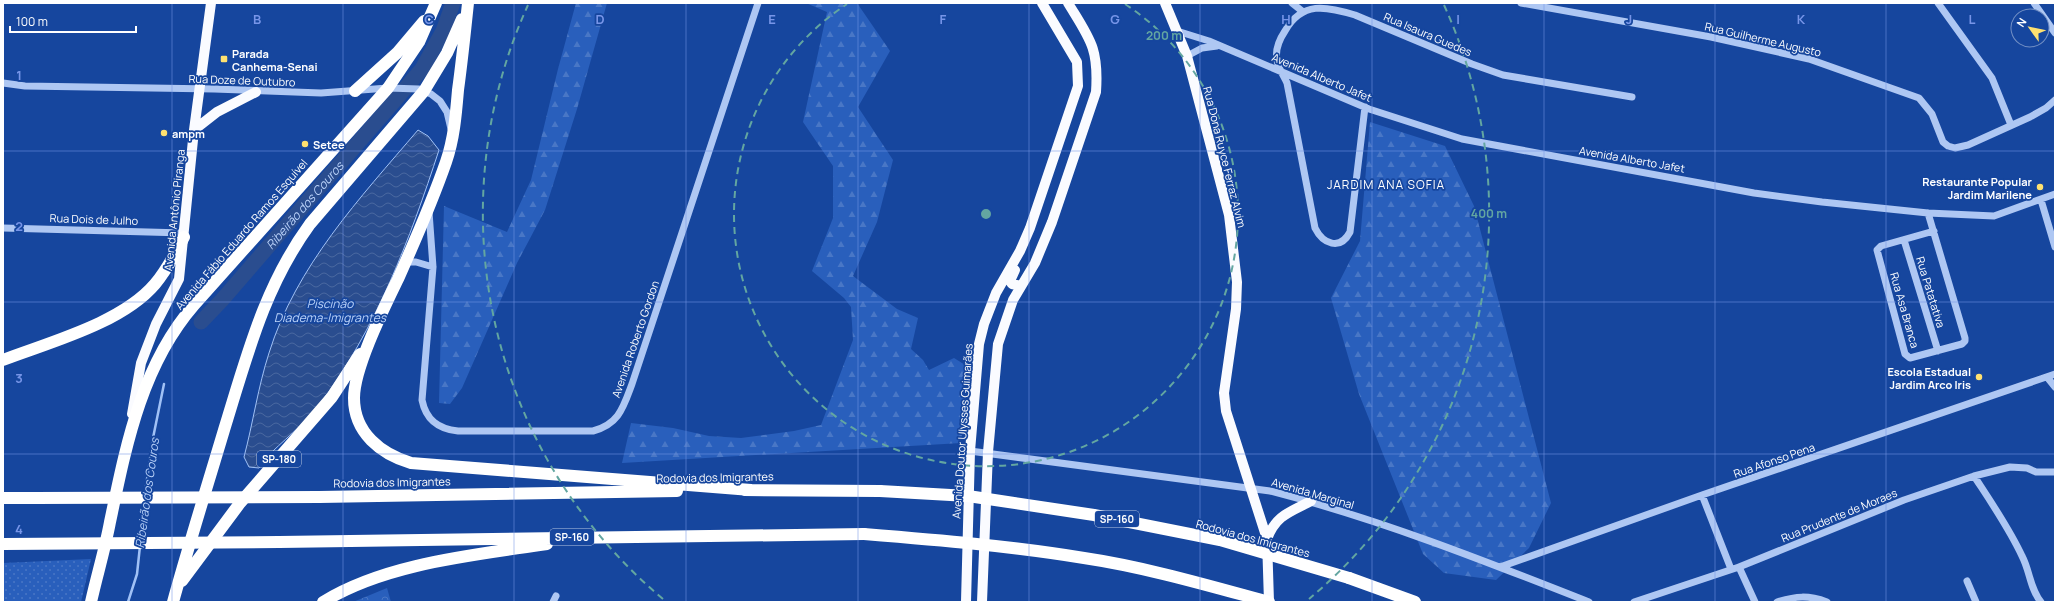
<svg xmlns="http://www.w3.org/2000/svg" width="2058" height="605" viewBox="0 0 2058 605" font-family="Manrope,sans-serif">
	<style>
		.grass { fill: url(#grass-dots) }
		.forest { fill: url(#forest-firs) }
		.park { fill: url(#park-crowns) }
		.water { fill: url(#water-waves); stroke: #a0c1f6 }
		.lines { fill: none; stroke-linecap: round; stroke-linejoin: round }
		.stream { stroke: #a0c1f6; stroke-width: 2.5 }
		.river { stroke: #2a4d8f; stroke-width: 15 }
		.minor { stroke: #aec7f3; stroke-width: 7 }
		.major { stroke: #fafbff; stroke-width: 10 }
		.highway { stroke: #fff; stroke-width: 12 }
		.highway-bridge { stroke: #fff; stroke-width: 12 }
		.grid { fill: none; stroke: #7795e8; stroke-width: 1; stroke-opacity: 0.55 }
		.ring { fill: none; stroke: #63a6a1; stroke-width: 2; stroke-dasharray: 7 5 }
		.poi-dot { fill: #ffe170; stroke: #16469e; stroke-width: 1.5 }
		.labels { text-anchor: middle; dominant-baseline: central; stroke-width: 3.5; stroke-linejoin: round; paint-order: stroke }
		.shield { fill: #16469e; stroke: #b9c8e2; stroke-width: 1 }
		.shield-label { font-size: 10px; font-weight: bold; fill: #fff }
		.street-label { font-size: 11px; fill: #fff; stroke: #16469e }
		.poi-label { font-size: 11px; font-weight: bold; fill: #fff; stroke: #16469e; text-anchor: start }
		.neighbourhood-label { font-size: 12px; letter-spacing: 1px; fill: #fff; stroke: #16469e }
		.water-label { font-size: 12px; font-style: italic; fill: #bad2f9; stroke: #16469e }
		.grid-label { font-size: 13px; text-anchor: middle; font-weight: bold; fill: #7795e8; stroke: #16469e; stroke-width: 3.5; stroke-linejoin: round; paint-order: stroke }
		.centre { fill: #63a6a1; stroke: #16469e; stroke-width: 2 }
		.ring-label { font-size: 12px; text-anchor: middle; font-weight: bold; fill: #63a6a1; stroke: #16469e; stroke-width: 3.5; stroke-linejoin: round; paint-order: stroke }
	</style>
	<defs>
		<pattern id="grass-dots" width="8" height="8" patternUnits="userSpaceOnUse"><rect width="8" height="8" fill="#295fbc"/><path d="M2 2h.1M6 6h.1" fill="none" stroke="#4977c6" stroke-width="1.8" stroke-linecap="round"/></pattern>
		<pattern id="forest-firs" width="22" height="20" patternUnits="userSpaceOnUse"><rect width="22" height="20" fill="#295fbc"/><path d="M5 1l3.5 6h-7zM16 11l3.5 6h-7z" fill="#4977c6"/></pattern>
		<pattern id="park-crowns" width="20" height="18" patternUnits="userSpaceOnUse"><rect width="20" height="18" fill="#295fbc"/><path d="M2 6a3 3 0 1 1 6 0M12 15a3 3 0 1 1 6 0" fill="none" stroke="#4977c6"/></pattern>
		<pattern id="water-waves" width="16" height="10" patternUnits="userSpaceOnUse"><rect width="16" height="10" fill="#2a4d8f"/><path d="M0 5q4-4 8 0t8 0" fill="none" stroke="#4a68a0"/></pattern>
	</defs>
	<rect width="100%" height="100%" fill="#16469e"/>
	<path class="grass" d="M91 559 81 602H3V563Z"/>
	<path class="forest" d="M576 3H607L577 109 545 210 517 263 462 388 450 404 439 403 444 206 507 232 531 180 558 69Z
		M806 3H857L890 51 858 107 893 160 877 222 853 276 897 309 918 318 911 349 923 360 929 370 954 358 970 368 961 443 622 463 631 423 673 428 709 436 741 438 794 431 821 425 853 340 851 307 844 298 812 271 833 218V166L803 122 827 12Z
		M1370 122 1445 146 1474 206 1551 503 1529 548 1496 580 1444 573 1423 554 1359 394 1331 298 1360 241Z"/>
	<path class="park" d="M387 588 391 602H353Z"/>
	<path class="water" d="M418 130 428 136 439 150C410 239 376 330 319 405 304 425 282 441 265 459L259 468 249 467 244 457C253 423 258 387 269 353 296 266 360 198 418 130Z"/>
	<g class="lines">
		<path class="stream" d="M145 493 153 438 164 384
			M141 539 145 500
			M128 602 137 574 140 546"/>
		<path class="river" id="s1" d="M201 322 222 300 422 69 443 31 453 3"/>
		<path class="minor" d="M1292 3 1302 11
			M1521 3 1711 37 1809 59 1919 98 1932 114 1943 142 1948 146 1955 148 1968 145 2030 117 2046 108 2055 100
			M1938 3 1992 78 2011 125
			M2034 3 2055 33
			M1177 31 1209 41 1369 109 1462 139 1754 193 1822 202 1928 213 1994 216 2055 194
			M1187 56 1202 48 1217 46
			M3 83 25 86 214 89 321 93 388 88 419 89 431 94 440 101 447 112 451 129
			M1365 107 1350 232C1340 251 1323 244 1315 228L1287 83C1284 76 1278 68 1277 60 1275 50 1279 40 1285 31 1302 1 1326 6 1355 15L1472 64 1503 75 1632 97
			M2041 200 2055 247
			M429 212 433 267 422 400C426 420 438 429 458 431H593C619 424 623 408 632 384L758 3
			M1928 213 1965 338V341L1962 344 1910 358 1905 354 1877 250 1881 246 1934 231
			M3 228 184 233
			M1904 240 1938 351
			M405 262H416L433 267
			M2047 377 2055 387
			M970 451 1270 491C1379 519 1485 561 1589 602
			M1974 476C1991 502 2009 528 2022 556 2030 571 2030 589 2041 602
			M1702 495 1731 569
			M1500 567 1702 495 2055 374
			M1739 567 1755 602
			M1967 581 1976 602
			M553 602 556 596
			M1634 602 1739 567 1904 500 1974 476 2010 467 2027 468 2036 472H2055
			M1777 602C1796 596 1808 595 1827 602"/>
		<path class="major" d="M1165 3 1187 56 1229 215 1237 282 1236 309 1224 393 1226 411 1267 539 1269 602
			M194 130 217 112 256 92
			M1015 270 1010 281 1012 284 1021 286
			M132 414 141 363 156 324 179 279 194 130 211 3
			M1267 539C1276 515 1290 512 1311 501
			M966 602 970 451 979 344 984 324 996 293 1020 251 1030 228 1078 86 1077 62 1042 3
			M982 602 988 452 998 344 1013 300 1035 263 1052 222 1096 92C1099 48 1090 39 1068 3"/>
		<path class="highway" d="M468 3C465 32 462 61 458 90 456 114 454 139 446 162 432 202 415 241 398 279 384 308 354 368 354 398 354 433 381 454 411 463L751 490
			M355 91 397 53 424 21
			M3 360C50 342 122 323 155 284 167 270 175 254 184 237
			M744 490 880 491
			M319 497 677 491
			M3 498H35
			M279 542 864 534
			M1349 578 1415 602
			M182 581 240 503 332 397 360 354
			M91 602C97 575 105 549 110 522 126 446 141 366 194 305L388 88 419 42 436 3
			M173 602C189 544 207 487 224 430 247 356 264 287 310 224L424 91 447 53 462 19
			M323 602C386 563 475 555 547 544"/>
		<path class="highway-bridge" d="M880 491 968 496 1094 515 1220 540 1349 578
			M35 498 319 497
			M864 534C938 540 1011 546 1084 558 1145 567 1210 586 1269 602
			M3 544 279 542"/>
	</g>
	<path class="grid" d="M172 3V602M343 3V602M514 3V602M686 3V602M858 3V602M1029 3V602M1200 3V602M1372 3V602M1544 3V602M1715 3V602M1886 3V602M3 151H2055M3 302H2055M3 454H2055"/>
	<g class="ring">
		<path d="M1125 4A252 252 0 1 1 847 4"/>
		<path d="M663 599A503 503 0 0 1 528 5M1444 5A503 503 0 0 1 1309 599"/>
	</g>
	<g class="poi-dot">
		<rect x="220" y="55" width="8" height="8" rx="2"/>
		<circle cx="164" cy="133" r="4"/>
		<circle cx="305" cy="144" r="4"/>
		<circle cx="2040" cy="187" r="4"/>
		<circle cx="1979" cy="377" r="4"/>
	</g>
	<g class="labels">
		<g class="shield">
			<rect x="257" y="451" width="44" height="16" rx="3"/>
			<rect x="1095" y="511" width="44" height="16" rx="3"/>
			<rect x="550" y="529" width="44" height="16" rx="3"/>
		</g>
		<g class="shield-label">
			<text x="279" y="459">SP-180</text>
			<text x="1117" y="519">SP-160</text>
			<text x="572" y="537">SP-160</text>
		</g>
		<g class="street-label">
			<text transform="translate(1428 34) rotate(23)">Rua Isaura Guedes</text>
			<text transform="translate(1763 39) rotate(13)">Rua Guilherme Augusto</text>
			<text transform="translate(1322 77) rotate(23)">Avenida Alberto Jafet</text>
			<text transform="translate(242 80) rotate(2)">Rua Doze de Outubro</text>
			<text transform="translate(1225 157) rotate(76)">Rua Dona Ruyce Ferraz Alvim</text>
			<text transform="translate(1632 159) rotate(10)">Avenida Alberto Jafet</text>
			<text transform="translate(174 210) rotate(-84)">Avenida Antônio Piranga</text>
			<text transform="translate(94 219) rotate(2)">Rua Dois de Julho</text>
			<text transform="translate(241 234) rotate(-49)">Avenida Fábio Eduardo Ramos Esquível</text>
			<text transform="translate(1931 292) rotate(73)">Rua Patatativa</text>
			<text transform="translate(1905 310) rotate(74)">Rua Asa Branca</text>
			<text transform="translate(635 339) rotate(-71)">Avenida Roberto Gordon</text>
			<text transform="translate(962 431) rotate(-86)">Avenida Doutor Ulysses Guimarães</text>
			<text transform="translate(1774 460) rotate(-19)">Rua Afonso Pena</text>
			<text transform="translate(715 477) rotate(-1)">Rodovia dos Imigrantes</text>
			<text transform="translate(392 482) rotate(-1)">Rodovia dos Imigrantes</text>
			<text transform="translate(1313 493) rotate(16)">Avenida Marginal</text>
			<text transform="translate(1839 515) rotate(-22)">Rua Prudente de Moraes</text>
			<text transform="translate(1253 538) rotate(15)">Rodovia dos Imigrantes</text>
		</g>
		<g class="poi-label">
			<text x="232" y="53">Parada<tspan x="232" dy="13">Canhema-Senai</tspan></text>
			<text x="172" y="133">ampm</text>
			<text x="313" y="144">Setee</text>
			<text x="2032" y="181" text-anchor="end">Restaurante Popular<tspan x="2032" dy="13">Jardim Marilene</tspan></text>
			<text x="1971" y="371" text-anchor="end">Escola Estadual<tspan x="1971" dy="13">Jardim Arco Iris</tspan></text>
		</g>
		<g class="neighbourhood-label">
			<text x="1386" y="184">JARDIM ANA SOFIA</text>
		</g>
		<g class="water-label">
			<text stroke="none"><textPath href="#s1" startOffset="156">Ribeirão dos Couros</textPath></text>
			<text x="330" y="303">Piscinão<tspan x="330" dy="14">Diadema-Imigrantes</tspan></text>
			<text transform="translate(147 493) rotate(-82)">Ribeirão dos Couros</text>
		</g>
	</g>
	<g class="grid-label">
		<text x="257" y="24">B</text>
		<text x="429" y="24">C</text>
		<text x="600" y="24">D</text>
		<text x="772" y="24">E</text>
		<text x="943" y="24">F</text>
		<text x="1115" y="24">G</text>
		<text x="1286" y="24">H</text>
		<text x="1458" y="24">I</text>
		<text x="1629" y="24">J</text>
		<text x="1801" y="24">K</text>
		<text x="1972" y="24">L</text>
		<text x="19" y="80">1</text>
		<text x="19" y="231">2</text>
		<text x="19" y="383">3</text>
		<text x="19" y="534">4</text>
	</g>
	<circle cx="986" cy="214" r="6" class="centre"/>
	<g class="ring-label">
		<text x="1164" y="40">200 m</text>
		<text x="1489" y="218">400 m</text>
	</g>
	<rect width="2058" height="605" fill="none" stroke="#ffffff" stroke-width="8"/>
	<g transform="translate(2030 28) rotate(303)"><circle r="19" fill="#16469e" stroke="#7390c5"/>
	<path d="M0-3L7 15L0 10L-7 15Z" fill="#ffe170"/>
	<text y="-6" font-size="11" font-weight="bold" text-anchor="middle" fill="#ffffff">N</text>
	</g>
	<path d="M10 26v6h126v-6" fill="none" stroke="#ffffff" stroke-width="2"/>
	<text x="16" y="26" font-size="12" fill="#ffffff" stroke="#16469e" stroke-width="3" paint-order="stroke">100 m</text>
</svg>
